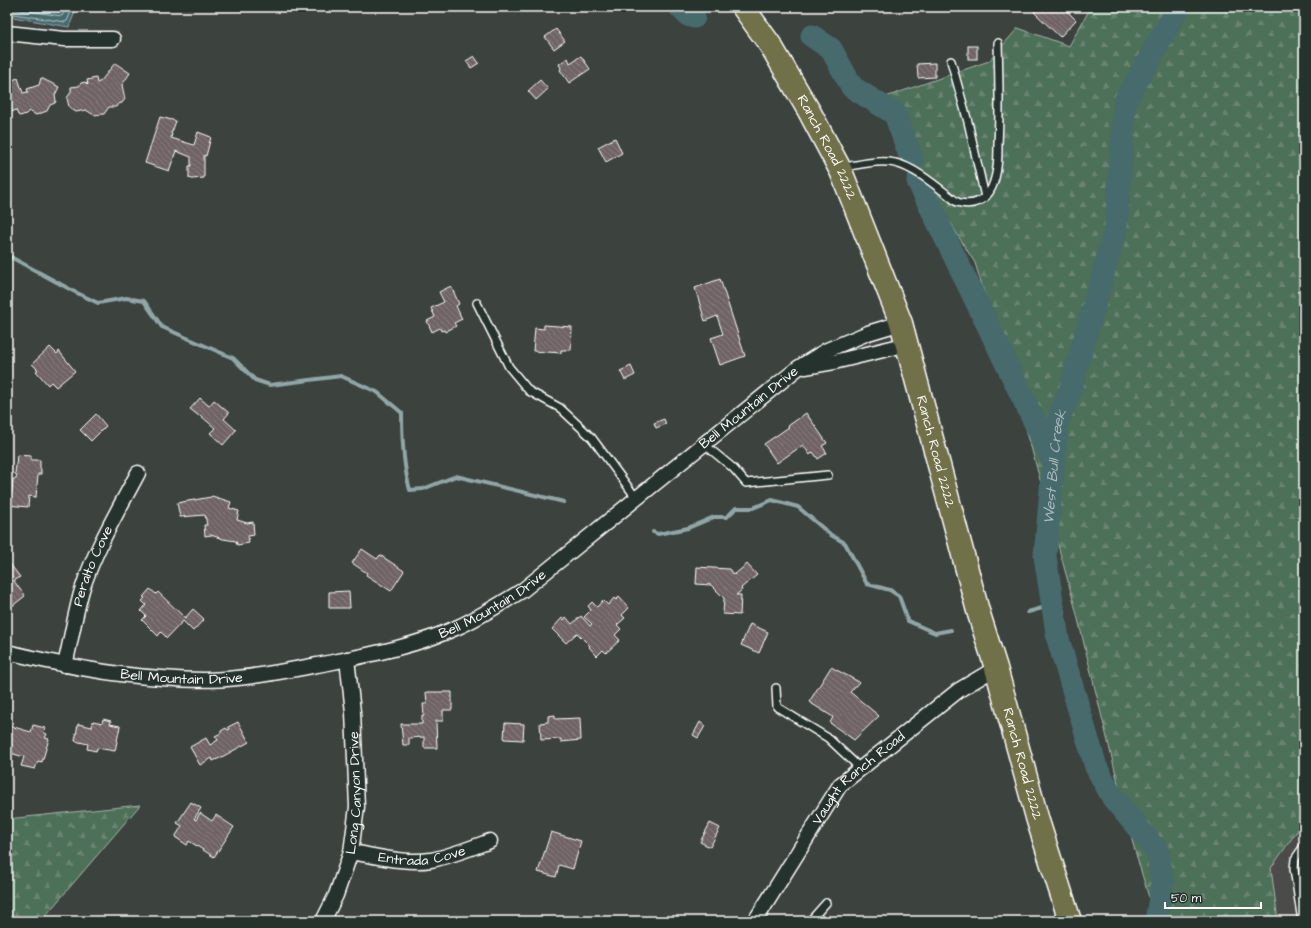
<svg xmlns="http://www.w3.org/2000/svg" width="1311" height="928" viewBox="0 0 1311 928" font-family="'Architects Daughter',sans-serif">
	<defs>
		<pattern id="forest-firs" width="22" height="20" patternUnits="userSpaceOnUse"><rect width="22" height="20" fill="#4e6f59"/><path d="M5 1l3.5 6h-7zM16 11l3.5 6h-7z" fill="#698572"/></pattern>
		<pattern id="building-back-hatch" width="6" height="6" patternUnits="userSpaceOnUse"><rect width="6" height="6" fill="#706466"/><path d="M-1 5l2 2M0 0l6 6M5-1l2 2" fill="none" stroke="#857b7d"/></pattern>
	</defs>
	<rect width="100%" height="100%" fill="#3c423e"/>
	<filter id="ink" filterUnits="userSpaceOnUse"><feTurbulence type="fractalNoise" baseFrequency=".025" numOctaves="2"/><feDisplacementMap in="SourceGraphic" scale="8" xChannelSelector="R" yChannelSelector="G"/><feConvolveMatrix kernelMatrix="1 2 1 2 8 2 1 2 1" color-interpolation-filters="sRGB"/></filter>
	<g filter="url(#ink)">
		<polygon fill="#4c4c4a" points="1304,821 1304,921 1278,921 1271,868"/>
		<g fill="url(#forest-firs)" stroke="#a6b7ac">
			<polygon points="1091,7 1304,7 1304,821 1271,868 1278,921 1156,921 1133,844 1075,607 1022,414 975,263 924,181 877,100 989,61 1018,28 1069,46"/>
			<polygon points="140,805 41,921 7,921 7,819"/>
		</g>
		<polygon fill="#476a6d" stroke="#91a6a7" points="7,7 77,7 69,27 7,16"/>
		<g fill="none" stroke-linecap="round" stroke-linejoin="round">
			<g stroke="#b5c3c5" stroke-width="1">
				<polyline points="7,8 62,16 67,7"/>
				<polyline points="7,13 65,22 67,21 73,7"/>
			</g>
			<g stroke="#91a6a7" stroke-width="4">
				<path d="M 7,255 L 75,292 L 98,303 L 126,298 L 144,301 L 162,327 L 233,358 L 255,380 L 270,385 L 341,376 L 377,392 L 402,413 C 402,438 403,466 410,490 L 423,489 L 456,476 L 564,502"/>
				<polyline points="653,532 658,534 688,528 714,517 727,517 736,508 753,508 772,500 798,507 831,535 845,543 867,584 890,590 899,596 908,621 935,633 951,630"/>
				<polyline points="1028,612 1053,605"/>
			</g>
			<g stroke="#476a6d" stroke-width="23">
				<polyline points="680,7 688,15 694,17"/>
				<polyline points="812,36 831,49 852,87 895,114 912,161"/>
				<polyline points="918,181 1053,460"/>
				<path id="s1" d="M 1156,921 L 1163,881 L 1157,851 L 1113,798 L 1096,767 L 1058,639 L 1045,556 L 1057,423 L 1070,391 L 1116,228 L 1125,101 L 1179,7"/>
			</g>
		</g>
		<g fill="url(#building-back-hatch)" stroke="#fff">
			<polygon points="1038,7 1063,7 1076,20 1060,37 1034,12"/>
			<polygon points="556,29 565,41 554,49 545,37"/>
			<rect x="968" y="46" width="9" height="13"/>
			<polygon points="474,56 479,63 471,68 466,61"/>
			<polygon points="581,56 590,69 569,83 560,70 561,68 559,64 568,58 570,63"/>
			<polygon points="115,63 130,73 122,85 125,99 122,103 118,104 116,107 109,107 104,114 94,115 86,110 76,112 69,107 67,98 71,92 71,87 79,86 81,83 85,82 88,85 87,80 96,78 97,83 101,81"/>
			<polygon points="935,63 935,77 918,78 917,64"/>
			<polygon points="18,78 23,93 28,92 27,89 39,85 41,78 59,87 55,95 56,101 55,103 50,105 47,111 36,115 29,111 26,114 20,116 18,115 16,110 9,113 7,107 7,82"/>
			<polygon points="540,80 548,89 536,100 528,91"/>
			<polygon points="160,117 176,121 172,132 171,132 171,133 172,134 171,138 194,145 198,132 211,137 206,156 204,155 204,178 192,179 189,178 189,166 191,166 191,157 176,151 169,171 145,163"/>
			<polygon points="615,138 622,153 606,162 598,147"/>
			<polygon points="720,279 745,356 720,365 711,338 723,334 717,316 705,321 695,288"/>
			<polygon points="451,286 459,304 456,306 462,319 454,323 456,326 445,332 444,330 441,331 440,328 432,332 427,321 435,317 431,308 444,302 439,292"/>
			<polygon points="544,325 572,327 571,350 561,350 561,353 533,351 535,328 544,329"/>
			<polygon points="50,347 57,354 59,351 75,371 56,387 51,382 48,385 36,371 38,370 32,364"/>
			<polygon points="631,366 635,375 625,380 620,371"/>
			<polygon points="200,398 209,406 214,400 229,413 224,419 236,430 223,445 210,433 215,428 200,415 199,416 190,409"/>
			<polygon points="806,413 827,443 822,446 827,453 818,459 813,452 810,455 803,445 777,463 764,444 789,427 788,426"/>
			<polygon points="96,414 106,426 91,441 80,430"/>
			<polygon points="664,419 666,424 656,428 654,423"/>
			<polygon points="17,455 31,456 31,460 40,460 40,468 41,469 41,474 38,474 36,497 29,496 28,507 7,505 7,492 12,492 13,479 16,479 17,475 15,474"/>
			<polygon points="212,496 231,502 229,508 239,511 237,520 247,523 253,522 254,535 248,536 249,543 237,545 236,541 223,539 211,535 205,536 204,525 207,525 205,515 180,517 177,503 211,497"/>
			<polygon points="362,549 377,559 380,555 404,571 391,591 366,575 367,573 352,563"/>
			<polygon points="10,564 20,577 14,581 25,596 11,607 7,601 7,566"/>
			<polygon points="747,564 757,575 741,588 742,590 736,595 741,595 740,615 723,614 724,598 711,585 696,584 697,567 729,569 734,575"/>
			<polygon points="150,589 156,594 158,592 185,618 193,609 204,619 193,631 183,621 167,638 161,632 158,636 142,620 146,616 141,611 146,605 142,601 145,598 143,597"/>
			<polygon points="349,591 350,608 329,608 329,592"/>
			<polygon points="619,597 629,608 622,615 625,618 617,625 621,629 615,635 620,640 606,653 603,650 597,656 589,647 590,646 577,633 566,643 552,629 562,618 564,620 566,617 572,624 581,616 590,626 592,624 584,617 591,610 588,606 592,602 597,607 603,600 608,605 614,598 616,600"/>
			<polygon points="750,624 768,632 759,653 741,645"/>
			<polygon points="831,667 859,682 850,692 879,716 854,740 830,723 833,717 809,702"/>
			<polygon points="426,692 452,692 452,710 443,710 443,721 436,721 437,748 424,748 424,737 409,738 409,745 403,745 401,724 422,724 422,716 424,716 423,704 427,704"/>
			<polygon points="555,715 555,719 580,718 581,740 561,742 561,739 541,740 540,723 548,722 548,716"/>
			<polygon points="103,719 111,721 110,724 120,726 115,751 97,748 96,751 87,749 88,744 75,741 78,724 92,727 93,721 102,723"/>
			<polygon points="238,722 249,742 220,758 213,761 212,758 200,765 190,747 206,738 210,745 218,740 215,736 221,733 221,731 226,728 228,730 230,729 228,727"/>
			<polygon points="700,722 705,726 698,738 693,735"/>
			<polygon points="505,723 524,724 523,740 504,739"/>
			<polygon points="7,725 31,732 33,725 45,728 44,733 47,734 45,738 49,739 42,762 38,761 35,769 21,766 24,757 7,752"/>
			<polygon points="191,802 201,808 194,819 196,820 200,813 212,821 216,815 234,827 214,857 189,841 187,845 175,837 182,826 177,823"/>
			<polygon points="710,823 720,828 710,847 700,842"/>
			<polygon points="551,832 581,841 573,869 559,865 556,877 538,872"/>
		</g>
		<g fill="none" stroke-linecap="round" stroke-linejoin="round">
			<g stroke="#fff" stroke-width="10">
				<g id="lane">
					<polyline points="951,61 968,122 985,197"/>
					<path d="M 843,167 C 859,165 879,159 895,163 C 915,167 941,190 957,202 C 972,207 986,201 992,187 C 998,173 998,158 998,144 C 1000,110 999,76 998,43"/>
					<polyline points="477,303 509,367 529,391 560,408 592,438 637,499"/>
					<polyline points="704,444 733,468 746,483 828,475"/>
					<polyline points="776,688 777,707 828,738 861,769"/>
					<polyline points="810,921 826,903"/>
					<polyline points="1302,921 1294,869 1295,859 1304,846"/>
				</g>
			</g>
			<g stroke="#fff" stroke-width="17">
				<g id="street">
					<polyline points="7,33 64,39 113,39"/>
					<polyline points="805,367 834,362 908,344"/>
					<path id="s2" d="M 7,652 C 58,664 109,675 162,678 C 186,680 213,681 237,678 C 269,675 301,668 333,662 C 374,654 419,645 458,627 C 480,617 502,603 523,590 L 798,368 L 827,350 L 868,333 L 901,323"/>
					<path id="s3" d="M 65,665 C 71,640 75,614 82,590 C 95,549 118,511 138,473"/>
					<path id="s4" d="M 351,852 C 376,856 405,864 431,860 C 451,856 471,848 490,841"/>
					<path id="s5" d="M 323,921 L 336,895 L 351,852 L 357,807 L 353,712 L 347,659"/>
					<path id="s6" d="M 755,921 L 840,785 L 959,690 L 996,668"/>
				</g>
			</g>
			<g stroke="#fff" stroke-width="25">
				<g id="primary">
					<path id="s7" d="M 743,7 L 771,46 L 809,111 L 841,171 L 901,323 L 978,611 L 996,668 L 1038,821 L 1070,921"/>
				</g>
			</g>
			<use href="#lane" stroke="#26332d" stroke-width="7"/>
			<use href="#street" stroke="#26332d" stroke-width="14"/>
			<use href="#primary" stroke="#70704a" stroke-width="22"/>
		</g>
	</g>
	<g text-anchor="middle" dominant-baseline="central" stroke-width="3.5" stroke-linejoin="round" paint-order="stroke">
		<g font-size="14" fill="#fff" stroke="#26332d">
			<text stroke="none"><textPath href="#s7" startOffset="164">Ranch Road 2222</textPath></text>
			<text stroke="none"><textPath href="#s2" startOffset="825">Bell Mountain Drive</textPath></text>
			<text stroke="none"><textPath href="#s7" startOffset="488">Ranch Road 2222</textPath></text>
			<text stroke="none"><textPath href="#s3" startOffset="103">Peralto Cove</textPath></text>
			<text stroke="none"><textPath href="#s2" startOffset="501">Bell Mountain Drive</textPath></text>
			<text stroke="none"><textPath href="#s2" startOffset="177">Bell Mountain Drive</textPath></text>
			<text stroke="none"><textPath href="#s7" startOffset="812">Ranch Road 2222</textPath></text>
			<text stroke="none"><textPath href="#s6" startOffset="178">Vaught Ranch Road</textPath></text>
			<text stroke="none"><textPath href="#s5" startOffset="134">Long Canyon Drive</textPath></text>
			<text stroke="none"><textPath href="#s4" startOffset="72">Entrada Cove</textPath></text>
		</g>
		<g font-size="15" font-style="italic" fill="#acbcbd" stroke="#26332d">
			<text stroke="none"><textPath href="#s1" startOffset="483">West Bull Creek</textPath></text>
		</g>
	</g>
	<rect width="1311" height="928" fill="none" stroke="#26332d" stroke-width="24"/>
	<rect x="12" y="12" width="1287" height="904" fill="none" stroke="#fff" stroke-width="1.5" filter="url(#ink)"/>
	<path d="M1165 902v6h96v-6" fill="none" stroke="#ffffff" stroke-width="2"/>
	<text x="1171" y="902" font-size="12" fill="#ffffff" stroke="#26332d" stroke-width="3" paint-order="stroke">50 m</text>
</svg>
